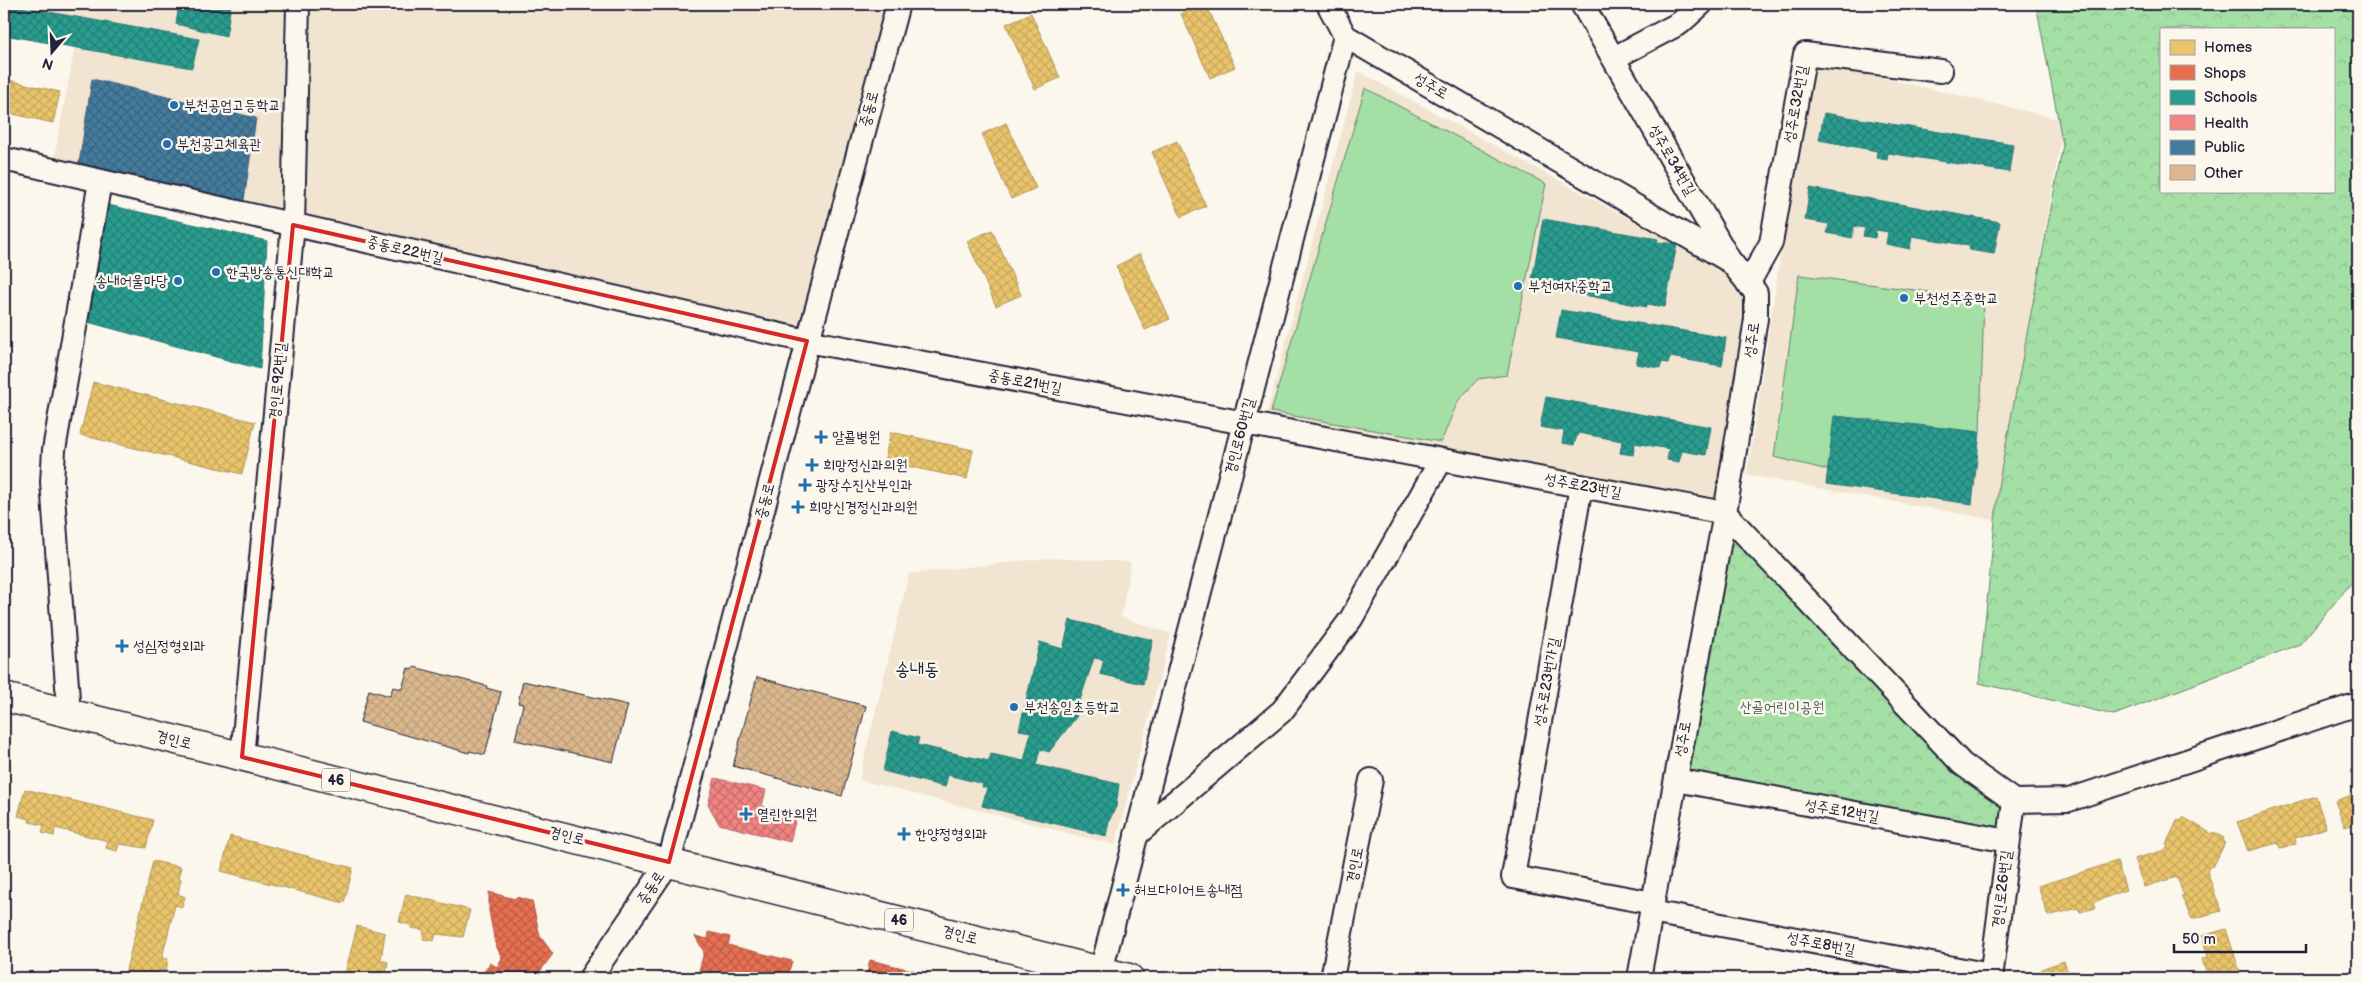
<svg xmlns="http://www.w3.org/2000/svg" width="2362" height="982" viewBox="0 0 2362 982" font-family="'Balsamiq Sans','Poor Story',sans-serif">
	<defs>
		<pattern id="forest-crowns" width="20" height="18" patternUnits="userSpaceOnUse" patternTransform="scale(1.25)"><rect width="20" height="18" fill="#a4dfa5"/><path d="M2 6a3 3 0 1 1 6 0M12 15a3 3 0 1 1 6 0" fill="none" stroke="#8dbf8f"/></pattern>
		<pattern id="homes-cross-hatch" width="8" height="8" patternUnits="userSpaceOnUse" patternTransform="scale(1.25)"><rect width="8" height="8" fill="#e9c46a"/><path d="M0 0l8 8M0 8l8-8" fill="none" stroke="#c8a85d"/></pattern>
		<pattern id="shops-cross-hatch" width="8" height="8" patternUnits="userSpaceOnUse" patternTransform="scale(1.25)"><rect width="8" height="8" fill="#e76f51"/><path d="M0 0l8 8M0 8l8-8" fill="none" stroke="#bb5b44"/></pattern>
		<pattern id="schools-cross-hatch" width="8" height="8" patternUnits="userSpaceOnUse" patternTransform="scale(1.25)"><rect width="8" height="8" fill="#2a9d8f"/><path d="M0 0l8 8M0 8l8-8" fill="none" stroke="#248076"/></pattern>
		<pattern id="health-cross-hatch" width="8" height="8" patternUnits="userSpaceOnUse" patternTransform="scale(1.25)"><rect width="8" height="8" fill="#f28482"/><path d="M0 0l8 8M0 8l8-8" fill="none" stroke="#c46c6c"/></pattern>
		<pattern id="public-cross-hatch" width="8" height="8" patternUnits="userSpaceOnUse" patternTransform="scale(1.25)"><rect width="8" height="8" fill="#457b9d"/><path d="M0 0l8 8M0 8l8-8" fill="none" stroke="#396481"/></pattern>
		<pattern id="building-cross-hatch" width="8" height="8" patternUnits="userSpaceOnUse" patternTransform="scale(1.25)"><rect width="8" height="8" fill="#dbb88d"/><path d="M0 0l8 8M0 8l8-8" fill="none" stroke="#bc9e7b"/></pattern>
	</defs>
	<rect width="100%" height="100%" fill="#fbf7ec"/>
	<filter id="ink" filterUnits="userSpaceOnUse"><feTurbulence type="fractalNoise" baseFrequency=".02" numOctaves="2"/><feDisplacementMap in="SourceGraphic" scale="10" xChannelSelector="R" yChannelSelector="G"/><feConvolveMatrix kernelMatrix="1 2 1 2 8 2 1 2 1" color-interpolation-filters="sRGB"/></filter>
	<g filter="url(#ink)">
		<g fill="#f1e4d0">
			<polygon points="4,4 284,4 282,216 53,165 75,46 4,34"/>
			<polygon points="302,4 898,4 807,341 302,227"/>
			<polygon points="1810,61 2064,120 1995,520 1747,475"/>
			<polygon points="1358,71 1721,269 1748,302 1718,503 1265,420"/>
			<polygon points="1048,558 1131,562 1121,617 1171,634 1115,845 859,780 909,574"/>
		</g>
		<g fill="#a4dfa5" stroke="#638070">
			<polygon points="1365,88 1546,184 1507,375 1478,379 1458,401 1441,442 1271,412"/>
			<polygon points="1799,275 1984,299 1980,432 1835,416 1828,470 1774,457"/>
		</g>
		<g fill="url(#forest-crowns)" stroke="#638070" fill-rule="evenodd">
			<path d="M 2036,4 L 2358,4 L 2358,575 L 2300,644 L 2114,715 L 1979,683 L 1999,481 L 2063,145 ZM 2161,29 L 2333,29 L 2333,191 L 2161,191 Z"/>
			<polygon points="1729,523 2009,803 2005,836 1680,776"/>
		</g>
		<g fill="url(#homes-cross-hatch)" stroke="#ad935c">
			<polygon points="1203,4 1206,4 1235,67 1210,78 1181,14"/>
			<polygon points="1031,13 1060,78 1035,89 1006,24"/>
			<polygon points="4,79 60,92 53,123 4,112"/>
			<polygon points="1006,123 1036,188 1011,199 982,134"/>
			<polygon points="1177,141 1206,206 1181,217 1152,152"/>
			<polygon points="992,230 1021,295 996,306 967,241"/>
			<polygon points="1140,254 1170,319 1145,330 1116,266"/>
			<polygon points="93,382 255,422 242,474 80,435"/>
			<polygon points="891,432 973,450 967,479 884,461"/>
			<polygon points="25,789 153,820 146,848 119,844 117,851 106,848 108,841 55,828 54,836 42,833 44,825 29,822 30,819 18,816"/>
			<polygon points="2358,793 2358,825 2357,823 2345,827 2335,801"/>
			<polygon points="2316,796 2326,828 2295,838 2296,844 2280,848 2278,843 2248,851 2237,822"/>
			<polygon points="2183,817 2212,834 2213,832 2224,838 2223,841 2225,843 2213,867 2210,866 2207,871 2221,911 2192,919 2181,896 2184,896 2177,877 2144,887 2134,859 2165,850 2168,845 2166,844 2178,819 2181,821"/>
			<polygon points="230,836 353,868 344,903 221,871"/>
			<polygon points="153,861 181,867 178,878 181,879 178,894 185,897 182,907 175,905 162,958 168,959 166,971 159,970 157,978 124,978"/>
			<polygon points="2117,861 2126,890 2094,902 2096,908 2080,912 2078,908 2048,916 2038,886"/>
			<polygon points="406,894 470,910 463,937 436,934 434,941 423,939 424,930 411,928 411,925 399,922"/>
			<polygon points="357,926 385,933 381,960 388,962 386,973 379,971 377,978 344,978"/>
			<polygon points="2226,929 2242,978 2215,978 2212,970 2206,972 2202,959 2208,957 2202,936"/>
			<polygon points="2064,961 2070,978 2044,978 2041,969"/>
		</g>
		<g fill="url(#shops-cross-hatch)" stroke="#ac584a">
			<polygon points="1862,422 1934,433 1932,442 1948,445 1946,453 1956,454 1954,481 1943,480 1941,488 1926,486 1925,494 1853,482 1853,479 1840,477 1848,424 1862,426"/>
			<polygon points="489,892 515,899 516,897 532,901 540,936 553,954 535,978 480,978 490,963 497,967 502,958 495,943 489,911"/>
			<polygon points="709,932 730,937 728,945 792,961 787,978 697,978 704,952 695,936 708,939"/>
			<polygon points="870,960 932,975 931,978 866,978"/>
			<polygon points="660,974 665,978 654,978"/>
		</g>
		<g fill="url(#schools-cross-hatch)" stroke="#287876">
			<polygon points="4,4 199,39 192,68 4,35"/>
			<polygon points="179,4 231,4 226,36 176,24"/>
			<polygon points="1824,113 2013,144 2009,172 1888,153 1887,160 1876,158 1877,151 1819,140"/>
			<polygon points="1810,188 2000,222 1994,254 1969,250 1970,246 1912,236 1910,249 1886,244 1888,232 1876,230 1875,238 1863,236 1865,228 1854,226 1852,238 1827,233 1829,224 1805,220"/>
			<polygon points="104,204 267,241 260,369 84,321"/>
			<polygon points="1543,219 1658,239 1657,242 1677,244 1665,307 1647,304 1647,307 1531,285"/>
			<polygon points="1561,310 1726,338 1722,366 1670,357 1668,363 1662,362 1660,368 1636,364 1639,352 1556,338"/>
			<polygon points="1546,397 1711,427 1706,455 1682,451 1679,462 1667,460 1669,449 1635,443 1633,455 1620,453 1622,441 1578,433 1574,445 1562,443 1564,431 1540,427"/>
			<polygon points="1834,416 1980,432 1972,504 1826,484"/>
			<polygon points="1070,620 1153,640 1143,684 1100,674 1104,660 1094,658 1075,715 1077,716 1049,752 1040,749 1036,765 1119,784 1116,807 1109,821 1106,836 982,806 987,788 982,787 983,784 948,775 945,787 883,771 892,731 919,738 917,745 989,761 991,754 1024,761 1031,732 1019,730 1040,642 1063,649"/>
		</g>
		<polygon fill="url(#health-cross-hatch)" stroke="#b4676d" points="715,778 766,790 762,806 797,814 790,842 719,824 708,804"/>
		<polygon fill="url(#public-cross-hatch)" stroke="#3a6080" points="92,79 256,118 243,207 78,170"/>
		<g fill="url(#building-cross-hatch)" stroke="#22223b">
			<polygon points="414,667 487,686 486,688 501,692 485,755 470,751 469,753 360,722 369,690 390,696 393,687 402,689 408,668 413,669"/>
			<polygon points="757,677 866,706 842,796 733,766"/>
			<polygon points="523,681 628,705 613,762 515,740 523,704 518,703"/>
			<polygon points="1929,975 1956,978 1929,978"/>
		</g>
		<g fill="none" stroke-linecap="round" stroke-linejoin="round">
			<g stroke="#22223b" stroke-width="26">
				<g id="minor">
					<polyline points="1328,4 1345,36 1731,262 1756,293 1756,319 1725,513 1639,978"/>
					<polyline points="1582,4 1730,261"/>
					<polyline points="1614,58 1680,23 1701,4"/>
					<polyline points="4,159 807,341 1725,513"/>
					<polyline points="1748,284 1771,243 1805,54 1941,71"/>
					<polyline points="1581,486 1513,877 1653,903"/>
					<polyline points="1725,513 1962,764 2014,801 2069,800 2358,704"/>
					<polyline points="69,713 52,482 54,450 100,181"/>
					<polyline points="242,757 293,225 298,4"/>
					<polyline points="1676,780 2008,841"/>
					<polyline points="1136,835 1282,711 1351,619 1441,460"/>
					<polyline points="1651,912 1991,975"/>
					<polyline points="1101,971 1345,36"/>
					<polyline points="590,978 669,862 898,4"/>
					<polyline points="1332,978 1371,780"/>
					<polyline points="1991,978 2014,801"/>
				</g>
			</g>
			<g stroke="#22223b" stroke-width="31">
				<polyline id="major" points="4,697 1129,978"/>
			</g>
			<use href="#minor" stroke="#fbf7ec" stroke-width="22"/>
			<use href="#major" stroke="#fbf7ec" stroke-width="28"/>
		</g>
	</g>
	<path fill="none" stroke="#d62828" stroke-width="4" stroke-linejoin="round" d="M 293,225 L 807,341 L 669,862 L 242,757 Z"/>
	<g fill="#1f6fb2" stroke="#fbf7ec" stroke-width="2">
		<circle cx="174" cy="105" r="5"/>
		<circle cx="167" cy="144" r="5"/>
		<circle cx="216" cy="272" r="5"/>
		<circle cx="178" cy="281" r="5"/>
		<circle cx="1518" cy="286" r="5"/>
		<circle cx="1904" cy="298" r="5"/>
		<path d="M818.5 429.5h5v5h5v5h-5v5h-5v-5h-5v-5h5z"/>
		<path d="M809.5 457.5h5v5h5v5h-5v5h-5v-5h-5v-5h5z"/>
		<path d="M802.5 477.5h5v5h5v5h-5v5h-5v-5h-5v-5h5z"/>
		<path d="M795.5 499.5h5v5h5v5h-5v5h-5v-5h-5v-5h5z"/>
		<path d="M119.5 638.5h5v5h5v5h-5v5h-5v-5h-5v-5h5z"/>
		<circle cx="1014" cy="707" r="5"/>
		<path d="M743.5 806.5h5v5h5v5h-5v5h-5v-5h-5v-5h5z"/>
		<path d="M901.5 826.5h5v5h5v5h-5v5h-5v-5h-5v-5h5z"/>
		<path d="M1120.5 882.5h5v5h5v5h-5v5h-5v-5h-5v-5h5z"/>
	</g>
	<g text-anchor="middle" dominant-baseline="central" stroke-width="5" stroke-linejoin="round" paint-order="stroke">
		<g fill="#fbf7ec" stroke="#636270" stroke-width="1">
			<rect x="322" y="768.5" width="28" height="23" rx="4"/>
			<rect x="885" y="908.5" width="28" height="23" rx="4"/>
		</g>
		<g font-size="14" font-weight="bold" fill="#22223b">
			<text x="336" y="780">46</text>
			<text x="899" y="920">46</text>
		</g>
		<g font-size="15" fill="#22223b" stroke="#fbf7ec">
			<text transform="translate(1431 86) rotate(30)">성주로</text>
			<text transform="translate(1796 104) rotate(-80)">성주로32번길</text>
			<text transform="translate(869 109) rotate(-75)">중동로</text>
			<text transform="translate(1672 160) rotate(60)">성주로34번길</text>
			<text transform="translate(405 250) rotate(13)">중동로22번길</text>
			<text transform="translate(1752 340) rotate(-82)">성주로</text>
			<text transform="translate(278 381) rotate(-85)">경인로92번길</text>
			<text transform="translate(1025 382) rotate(11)">중동로21번길</text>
			<text transform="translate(1240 436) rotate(-75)">경인로60번길</text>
			<text transform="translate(1583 486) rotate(11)">성주로23번길</text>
			<text transform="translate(765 501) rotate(-75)">중동로</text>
			<text transform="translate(1547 682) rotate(-80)">성주로23번가길</text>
			<text transform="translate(1683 739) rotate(-80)">성주로</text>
			<text transform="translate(174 740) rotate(14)">경인로</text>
			<text transform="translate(1842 811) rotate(10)">성주로12번길</text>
			<text transform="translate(567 836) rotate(14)">경인로</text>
			<text transform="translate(1355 865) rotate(-79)">경인로</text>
			<text transform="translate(651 888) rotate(-56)">중동로</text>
			<text transform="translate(2002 889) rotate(-83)">경인로26번길</text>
			<text transform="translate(960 935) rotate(14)">경인로</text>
			<text transform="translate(1821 944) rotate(11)">성주로8번길</text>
		</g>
		<g font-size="15" fill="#22223b" stroke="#fbf7ec" text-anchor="start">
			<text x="184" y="105">부천공업고등학교</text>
			<text x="177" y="144">부천공고체육관</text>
			<text x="226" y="272">한국방송통신대학교</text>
			<text x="168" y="281" text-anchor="end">송내어울마당</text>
			<text x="1528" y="286">부천여자중학교</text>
			<text x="1914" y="298">부천성주중학교</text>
			<text x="832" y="437">알콜병원</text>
			<text x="823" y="465">희망정신과의원</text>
			<text x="816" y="485">광장수진산부인과</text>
			<text x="809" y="507">희망신경정신과의원</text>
			<text x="133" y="646">성심정형외과</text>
			<text x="1024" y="707">부천송일초등학교</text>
			<text x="757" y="814">열린한의원</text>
			<text x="915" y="834">한양정형외과</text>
			<text x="1134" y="890">허브다이어트송내점</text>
		</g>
		<g font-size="15" fill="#495b5b" stroke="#fbf7ec">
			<text x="1782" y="707">산골어린이공원</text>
		</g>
		<g font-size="18" fill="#22223b" stroke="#fbf7ec">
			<text x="917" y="669">송내동</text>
		</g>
	</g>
	<rect width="2362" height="982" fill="none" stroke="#fbf7ec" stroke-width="20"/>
	<rect x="10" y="10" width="2342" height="962" fill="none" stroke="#22223b" stroke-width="2" filter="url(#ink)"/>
	<rect x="2160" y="28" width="175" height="165" fill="#fbf7ec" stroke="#a4a2a5"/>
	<rect x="2170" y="40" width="25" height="15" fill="#e9c46a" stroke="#a4a2a5"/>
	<text x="2204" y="52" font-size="15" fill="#22223b">Homes</text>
	<rect x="2170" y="65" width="25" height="15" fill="#e76f51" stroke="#a4a2a5"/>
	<text x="2204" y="78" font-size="15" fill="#22223b">Shops</text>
	<rect x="2170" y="90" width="25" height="15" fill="#2a9d8f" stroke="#a4a2a5"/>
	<text x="2204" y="102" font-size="15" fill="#22223b">Schools</text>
	<rect x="2170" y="115" width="25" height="15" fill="#f28482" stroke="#a4a2a5"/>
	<text x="2204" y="128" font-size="15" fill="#22223b">Health</text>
	<rect x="2170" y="140" width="25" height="15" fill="#457b9d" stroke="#a4a2a5"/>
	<text x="2204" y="152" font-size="15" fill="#22223b">Public</text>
	<rect x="2170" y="165" width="25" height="15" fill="#dbb88d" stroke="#a4a2a5"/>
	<text x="2204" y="178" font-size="15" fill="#22223b">Other</text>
	<g transform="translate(52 52) rotate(199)" stroke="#fbf7ec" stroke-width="4" paint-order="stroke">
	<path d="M0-4L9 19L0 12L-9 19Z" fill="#22223b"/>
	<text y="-8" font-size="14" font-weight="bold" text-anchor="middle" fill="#22223b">N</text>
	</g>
	<path d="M2174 944v8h132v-8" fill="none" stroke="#22223b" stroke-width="2.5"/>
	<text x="2182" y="944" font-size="15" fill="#22223b" stroke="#fbf7ec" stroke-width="4" paint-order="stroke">50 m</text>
</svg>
